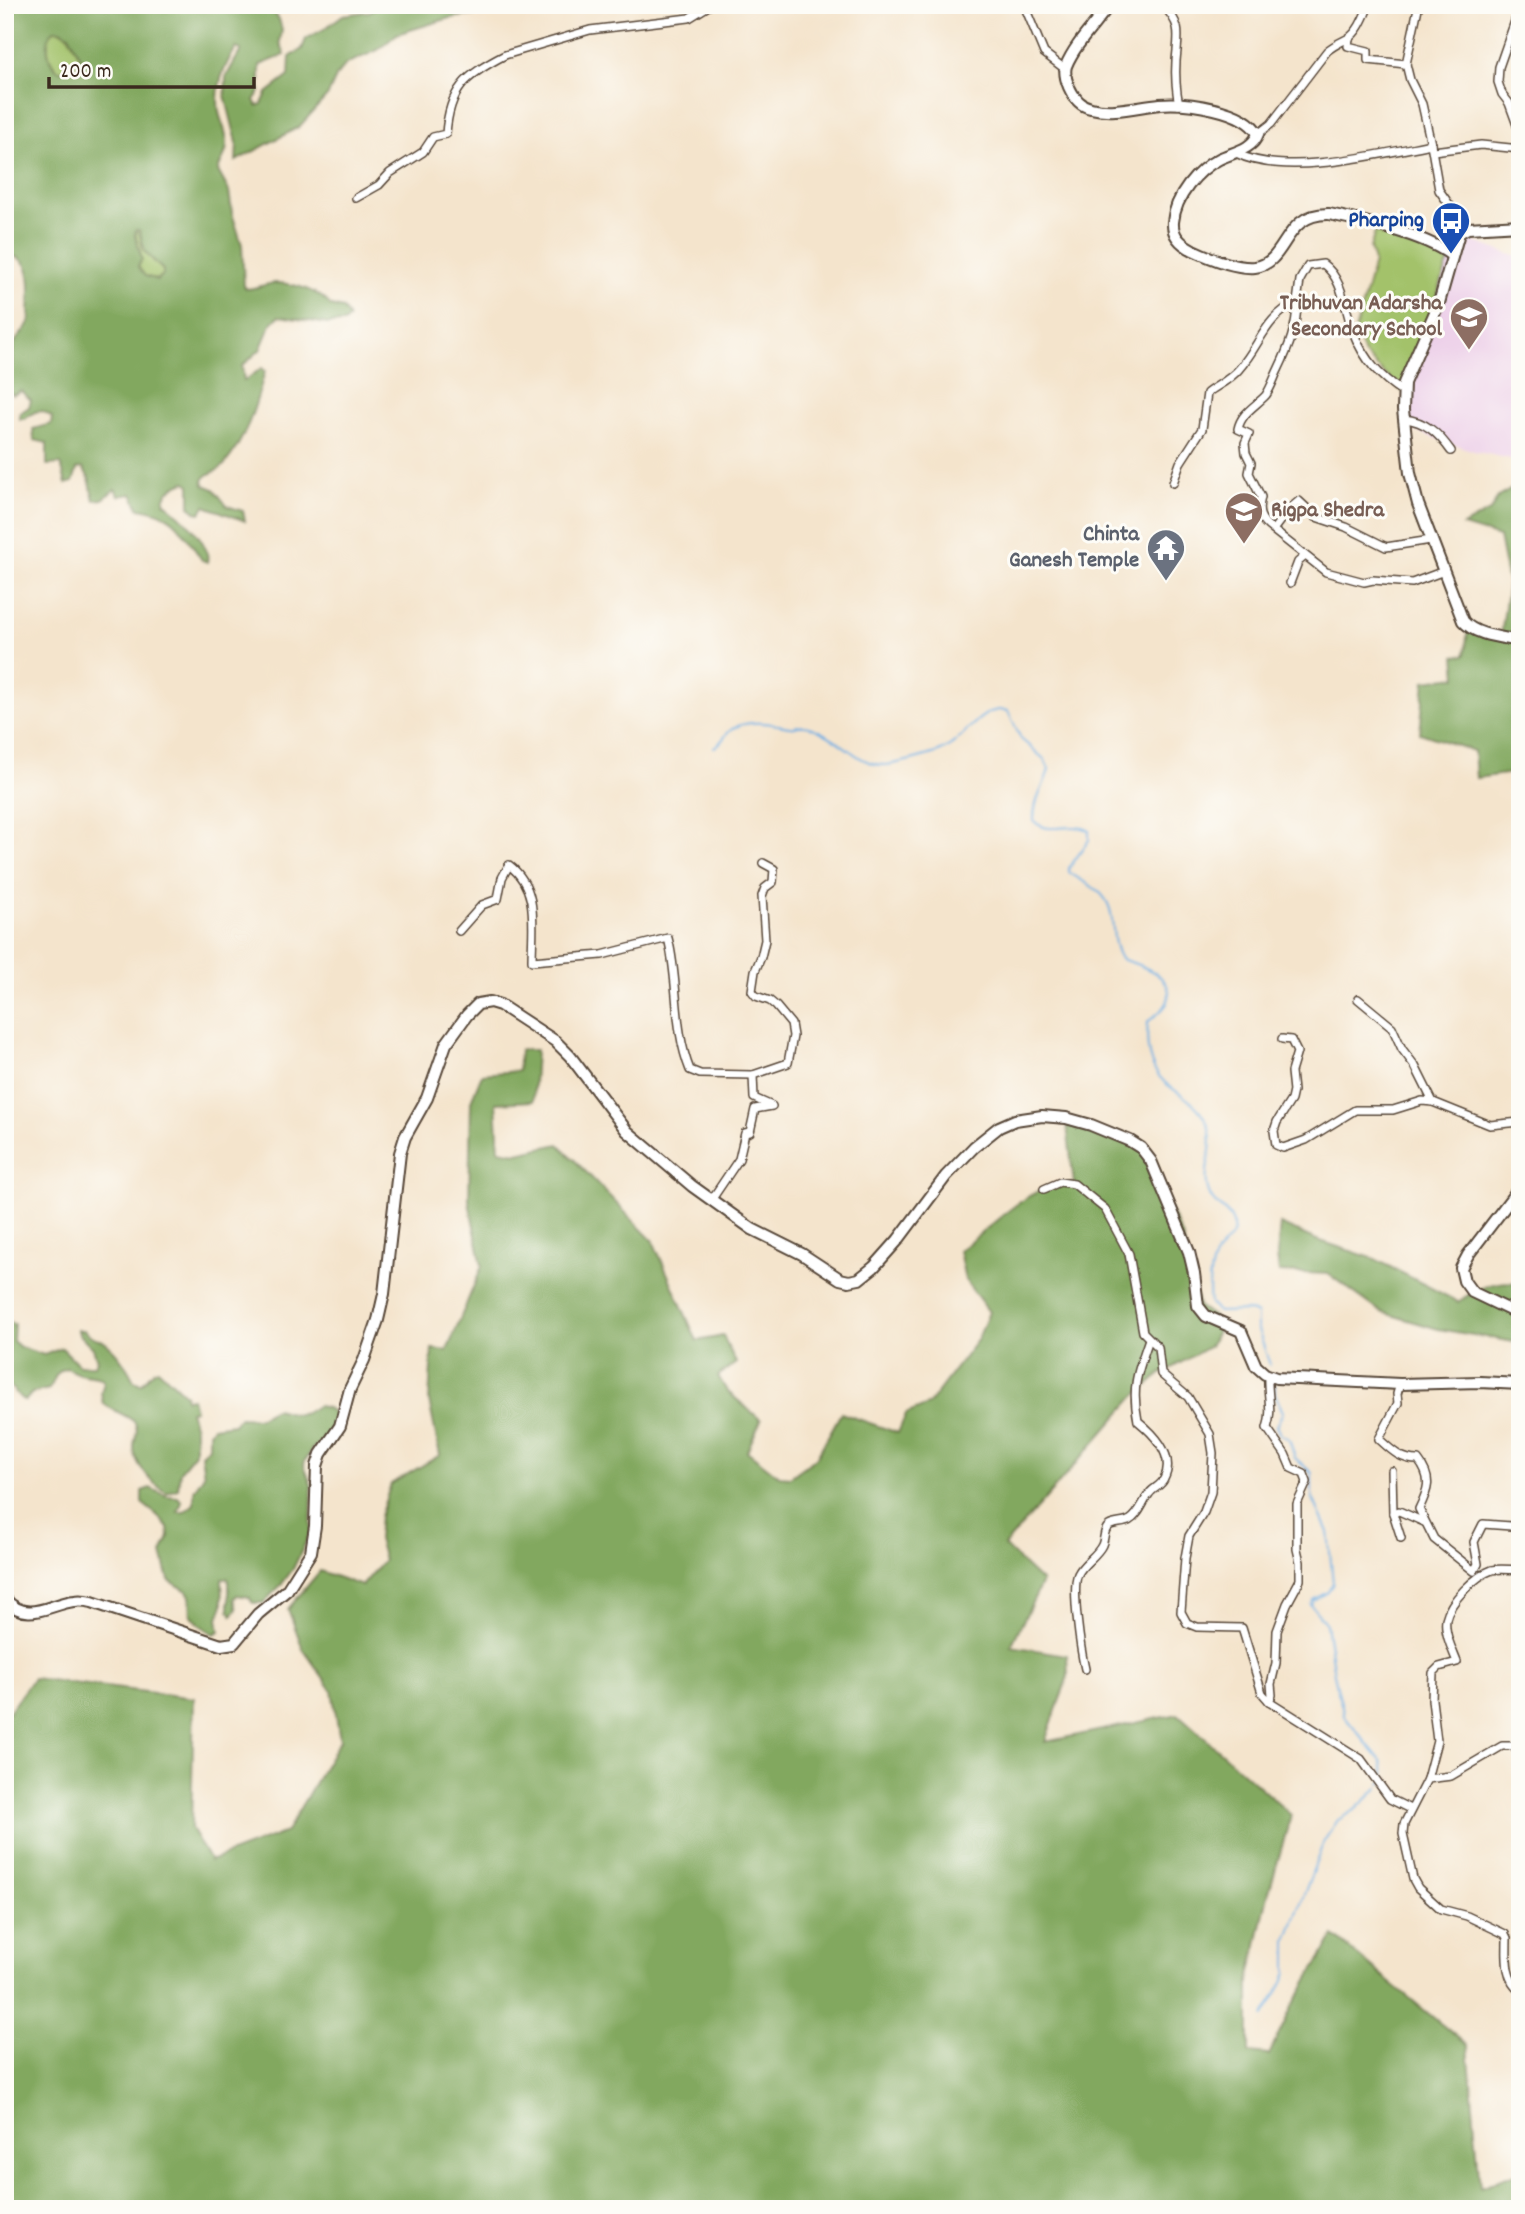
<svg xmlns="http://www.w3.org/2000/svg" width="1525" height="2214" viewBox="0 0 1525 2214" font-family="Dekko,sans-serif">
	<rect width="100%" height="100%" fill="#fdfcf7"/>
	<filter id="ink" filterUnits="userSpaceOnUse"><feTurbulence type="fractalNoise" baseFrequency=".0143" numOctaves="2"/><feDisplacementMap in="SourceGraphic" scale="14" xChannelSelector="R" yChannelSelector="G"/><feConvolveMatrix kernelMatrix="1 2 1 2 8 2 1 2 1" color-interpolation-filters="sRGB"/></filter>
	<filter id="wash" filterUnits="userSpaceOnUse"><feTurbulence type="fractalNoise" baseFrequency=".00686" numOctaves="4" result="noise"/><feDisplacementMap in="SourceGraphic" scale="28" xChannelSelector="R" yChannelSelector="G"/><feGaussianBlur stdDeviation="1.57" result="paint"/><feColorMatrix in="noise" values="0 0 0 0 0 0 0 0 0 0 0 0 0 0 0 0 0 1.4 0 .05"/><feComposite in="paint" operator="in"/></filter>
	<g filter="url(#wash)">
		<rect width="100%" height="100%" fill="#f4e4cc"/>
		<polygon fill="#edd0e9" points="1458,236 1520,258 1520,461 1474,451 1405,428 1403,392"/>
		<g fill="#a3c26a" stroke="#6f7644" stroke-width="2">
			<path d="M 54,30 C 70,29 74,47 81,59 L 78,66 L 60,71 C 47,64 43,41 54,30 Z"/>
			<path d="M 136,230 L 139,230 L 143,250 L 163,270 L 163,275 L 157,280 L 145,276 L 138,267 C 146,254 133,242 136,230 Z"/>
			<polygon points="1375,232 1451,255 1403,392 1364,354 1355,331 1374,262 1370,248"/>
		</g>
		<g fill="#82a85e" stroke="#5e693e" stroke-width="2" fill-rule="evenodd">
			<path d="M 5,5 L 265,5 L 279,19 L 282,30 L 280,42 L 285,55 L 260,65 L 260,92 L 254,100 L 257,106 L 262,104 L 267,93 L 289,76 L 290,57 L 302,49 L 306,39 L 324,29 L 343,15 L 371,11 L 377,5 L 496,5 L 474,15 L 450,18 L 397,34 L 378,50 L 346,64 L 337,75 L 328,95 L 299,127 L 236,161 L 237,143 L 225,95 L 226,77 L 241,50 L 236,48 C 223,68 215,87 219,112 C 221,123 228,133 227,145 C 227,155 220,161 218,171 L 229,191 L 232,213 L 242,245 L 244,286 L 247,289 C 257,288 265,284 275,283 C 294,283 320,291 331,306 L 343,309 L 349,318 L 344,323 L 328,324 L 279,316 L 271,324 L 260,350 L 242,366 L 244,381 L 262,368 L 265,371 C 256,404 247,438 224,465 C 218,473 208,471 203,480 L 204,485 L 214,489 L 227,506 L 243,511 L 245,521 L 205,506 L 200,513 L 195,512 L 190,506 L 190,485 L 186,482 C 177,484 164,492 164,502 C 178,513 212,542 207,562 L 202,560 C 182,531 177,513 139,508 L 132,494 L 119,496 L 115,489 L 103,499 L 94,500 L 89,478 L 83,468 L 77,469 L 73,482 L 66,484 L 61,464 L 47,465 L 47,443 L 34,440 L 33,429 L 51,424 L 52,417 L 42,411 L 35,412 L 24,419 L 20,419 L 20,413 L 29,407 L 31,400 L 21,391 L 13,395 C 3,386 8,377 11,366 C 13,359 12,351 14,344 C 18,336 26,330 29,322 C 31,317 29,315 29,311 C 30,292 36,253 5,256 ZM 54,30 L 61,30 L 69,35 L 81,59 L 78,66 L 60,71 C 47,64 43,41 54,30 ZM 136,230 L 139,230 L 145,252 L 163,270 L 163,275 L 157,280 L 145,276 L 138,267 L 142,259 L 135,236 Z"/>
			<polygon points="1520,480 1520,772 1476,778 1474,751 1420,733 1425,681 1457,677 1455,656 1465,655 1468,627 1501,637 1508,583 1499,537 1463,526 1491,510 1498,497 1515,487"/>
			<path d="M 520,1050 L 536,1050 L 533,1101 L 496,1103 L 499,1150 L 517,1153 L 559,1144 L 653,1241 L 697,1341 L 723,1336 L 736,1363 L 718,1376 L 727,1391 L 761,1420 L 747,1451 L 779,1476 L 790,1477 L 816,1458 L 841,1413 L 898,1433 L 906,1414 L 928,1405 L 978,1339 L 989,1312 L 965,1280 L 959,1250 C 993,1228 1031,1179 1074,1184 L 1066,1118 L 1141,1148 L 1182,1235 L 1198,1306 L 1221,1322 L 1210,1346 L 1161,1374 L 1134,1397 L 1004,1546 L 1042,1582 L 1011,1646 L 1067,1655 L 1068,1676 L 1045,1742 L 1178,1714 L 1291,1815 L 1267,1899 L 1249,1981 L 1249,2053 L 1269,2055 L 1292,2007 L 1334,1936 L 1468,2046 L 1480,2187 L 1520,2172 L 1520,2209 L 5,2209 L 5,1717 L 33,1678 L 194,1698 L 191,1828 L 210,1861 L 286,1832 L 340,1740 L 332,1690 L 303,1649 L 288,1609 L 320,1571 L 362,1586 L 384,1560 L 378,1539 L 380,1516 L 391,1484 L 440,1455 L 429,1401 L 432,1349 L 447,1351 L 482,1266 L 469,1202 L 471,1101 L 482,1074 L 518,1071 Z"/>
			<path d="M 1280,1224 L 1314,1239 L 1375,1259 L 1458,1302 C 1476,1289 1498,1278 1520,1284 L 1520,1343 L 1438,1329 L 1381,1312 L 1328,1274 L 1279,1272 L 1277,1256 Z"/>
			<path d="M 6,1322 L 14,1324 L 13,1341 L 20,1347 L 44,1355 L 62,1348 L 79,1365 L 94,1365 L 97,1360 L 93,1348 L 79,1334 L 78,1330 L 84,1330 C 89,1337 95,1337 103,1341 C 117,1350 127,1367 134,1381 L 141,1384 C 147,1380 152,1370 158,1369 L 185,1394 L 186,1399 L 192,1398 L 195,1410 L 190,1411 L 195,1428 L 195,1453 L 180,1471 L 178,1489 L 167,1493 C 152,1483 132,1463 134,1445 C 135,1437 139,1431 135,1423 C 132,1417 110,1410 103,1403 L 101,1393 L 104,1382 L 101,1378 C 84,1373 85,1379 67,1368 C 54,1370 56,1380 49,1389 L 32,1393 L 25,1401 C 16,1397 15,1387 5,1383 Z"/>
			<path d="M 317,1406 C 325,1407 334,1409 336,1418 L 329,1435 L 312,1449 L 305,1461 L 304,1465 L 312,1487 L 311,1531 L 293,1569 L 280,1586 L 263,1603 L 253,1603 L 249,1597 L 237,1595 L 234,1599 L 237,1609 L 232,1615 L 229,1611 L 229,1581 L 227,1578 L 222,1578 L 223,1605 L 218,1618 L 220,1631 L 214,1634 L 200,1625 L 191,1614 L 190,1596 L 187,1591 L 169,1580 L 162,1553 L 169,1537 L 168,1528 L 157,1515 L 142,1503 L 142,1491 L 150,1488 L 167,1496 L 178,1497 L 182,1502 L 178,1512 L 184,1512 L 194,1504 L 194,1490 L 204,1475 L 201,1454 L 209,1447 L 209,1432 L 213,1427 L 234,1424 L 240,1417 L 258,1418 L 275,1409 C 298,1414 299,1419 317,1406 Z"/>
		</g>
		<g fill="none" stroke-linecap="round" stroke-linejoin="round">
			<g stroke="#6fafe3" stroke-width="2">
				<path d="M 714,747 C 723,743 724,734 732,729 C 748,718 772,724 790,727 C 798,728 792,726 800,726 C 808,725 818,730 825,734 C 846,744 861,766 886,765 C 897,764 933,755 943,750 C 966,739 980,704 1008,711 L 1021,739 L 1044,759 L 1049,769 C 1044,788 1033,801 1034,821 C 1048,836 1069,821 1089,830 L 1089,840 L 1069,868 L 1069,872 C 1078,879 1089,884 1098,891 C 1120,909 1107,937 1121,959 C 1137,964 1179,976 1167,1003 C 1164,1010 1154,1016 1148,1022 C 1140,1099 1193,1081 1209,1128 C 1216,1150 1199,1175 1211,1197 C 1218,1210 1236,1213 1233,1231 C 1232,1239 1226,1242 1221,1248 C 1208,1263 1208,1285 1210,1304 L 1218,1312 L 1250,1311 L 1257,1314 L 1257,1327 L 1270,1365"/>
				<polyline points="1275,1385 1275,1394 1283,1412 1276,1426 1280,1434 1289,1439 1295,1458 1312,1473 1312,1496 1328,1532 1333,1583 1328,1592 1313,1600 1311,1605 1326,1624 1334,1674 1344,1716 1382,1762 1385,1779 1381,1784"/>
				<polyline points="1263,2017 1283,1983 1287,1972 1287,1940 1324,1841 1338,1820 1356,1809 1378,1788"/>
			</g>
		</g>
	</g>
	<g filter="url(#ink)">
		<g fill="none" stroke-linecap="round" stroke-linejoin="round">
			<g stroke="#574638" stroke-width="10">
				<g id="minor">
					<polyline points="1024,5 1044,53 1065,69"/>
					<path d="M 1163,5 C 1183,26 1178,35 1176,61 C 1175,76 1176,90 1179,105"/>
					<polyline points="1520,7 1499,67 1498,82 1502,94 1509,103 1520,133"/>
					<polyline points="1349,38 1348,46 1368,51 1368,60 1406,64 1410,80 1422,104 1431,144"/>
					<polyline points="1406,64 1418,8"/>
					<path d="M 1258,134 L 1271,124 L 1327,51 C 1334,45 1339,43 1347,39 C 1358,33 1364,17 1369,5"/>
					<polyline points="1433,151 1481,145 1520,149"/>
					<path d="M 1236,153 C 1283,178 1380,154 1431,144 L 1439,190 L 1451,207 L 1459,233"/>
					<path d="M 356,198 L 379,185 L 390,173 L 423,152 L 433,137 L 446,134 C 449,89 466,75 505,55 L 590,30 L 689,18 L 710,5"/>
					<path d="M 1404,419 C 1426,421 1439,434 1451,451"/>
					<path d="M 1173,483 L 1180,463 L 1202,429 L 1207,393 C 1218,385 1230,380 1239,369 C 1262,343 1263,319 1297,302 L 1300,280 L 1308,266 L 1323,264 C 1344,279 1345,312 1354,334 C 1364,360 1380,377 1403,392"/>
					<path d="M 1273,530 C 1259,520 1257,512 1261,497 L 1249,473 L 1251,463 L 1246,453 L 1245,443 L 1249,434 L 1238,429 C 1241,413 1256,406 1266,395 C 1271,388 1274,378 1278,370 C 1289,347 1297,327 1297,302"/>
					<polyline points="1431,540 1386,547 1346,527 1316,517 1299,501 1288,510 1273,530 1326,572 1364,582 1373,580 1412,583 1444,571"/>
					<polyline points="1290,583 1298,562 1304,557"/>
					<path d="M 459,931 L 482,905 L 498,899 L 502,878 L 509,865 C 540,889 532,927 532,961 L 602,955 L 668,938 C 679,981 673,1028 690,1070 L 700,1074 L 753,1075"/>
					<polyline points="1358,999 1392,1027 1402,1049 1415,1066 1433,1102"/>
					<polyline points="1282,1039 1291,1040 1297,1052 1291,1072 1293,1091 1291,1100 1277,1122 1274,1131 1276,1145 1283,1148 1306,1140 1355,1110 1393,1110 1422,1101 1433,1102 1490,1125 1520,1122"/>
					<polyline points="1044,1189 1060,1182 1074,1184 1105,1209 1129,1254 1143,1332 1158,1347 1161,1374 1188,1397 1210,1434 1213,1453 1211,1492 1204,1512 1189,1536 1185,1558 1181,1612 1187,1623 1197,1627 1242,1628 1262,1693 1269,1701 1361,1759 1390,1799 1410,1809"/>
					<polyline points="712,1199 739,1159 745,1133 750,1132 755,1109 772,1106 754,1098 753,1075 788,1063 793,1036 791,1024 776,1006 770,1001 756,996 752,991 755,971 761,957 765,940 762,896 765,888 773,882 774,869 763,863"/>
					<path d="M 1268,1376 C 1267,1395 1273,1411 1267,1428 L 1285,1454 L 1291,1468 L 1304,1474 L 1307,1482 L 1297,1504 L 1297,1549 L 1300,1562 L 1300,1580 L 1287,1604 L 1277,1631 L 1276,1663 L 1271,1684 L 1272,1695 L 1269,1701"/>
					<path d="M 1400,1384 L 1397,1394 L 1398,1403 L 1379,1439 C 1391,1450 1401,1460 1418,1460 C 1433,1479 1428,1490 1419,1509 L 1434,1539 L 1474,1571 L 1478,1564 L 1474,1542 L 1483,1524 L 1511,1526 L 1520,1522"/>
					<polyline points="1392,1471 1393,1513"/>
					<polyline points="1520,1490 1517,1497 1520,1501"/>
					<polyline points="1401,1538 1393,1513 1399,1511 1424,1522"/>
					<path d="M 1520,1570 C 1511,1570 1500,1568 1492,1570 C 1475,1576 1450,1601 1446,1619 C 1444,1633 1452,1649 1457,1662 L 1439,1667 L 1433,1673 L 1432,1700 L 1437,1741 L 1427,1779 L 1451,1776 L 1502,1746 L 1520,1746"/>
					<path d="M 1085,1669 C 1081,1652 1071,1588 1078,1574 C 1083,1563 1097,1556 1102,1545 C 1105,1539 1103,1530 1109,1526 C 1115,1522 1124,1524 1130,1520 C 1139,1515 1143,1502 1149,1494 C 1153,1488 1161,1486 1164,1479 C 1176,1456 1154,1434 1138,1421 C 1131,1386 1138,1371 1149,1339"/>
					<path d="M 1427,1779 L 1404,1824 L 1403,1834 L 1413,1879 L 1418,1888 L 1441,1909 L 1467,1916 L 1505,1934 L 1507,1938 C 1507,1955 1504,1979 1520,1990"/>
				</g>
			</g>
			<g stroke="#574638" stroke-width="14">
				<g id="secondary">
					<path d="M 1109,5 C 1095,25 1075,44 1066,66 C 1064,73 1066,80 1069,87 C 1073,96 1080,106 1091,108 C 1113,114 1138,106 1160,104 C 1186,102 1245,109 1258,134 C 1252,150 1233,152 1219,159 C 1197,170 1175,197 1173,222 C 1172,236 1181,244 1193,250 C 1210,258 1236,269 1255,267 C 1288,263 1282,213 1329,214 C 1363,221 1423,234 1451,255"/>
					<path d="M 1520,225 L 1468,228 L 1459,233 L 1439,303 L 1404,383 L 1403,410 L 1410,473 L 1418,504 L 1463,621 C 1476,636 1501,637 1520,641"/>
					<polyline points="1520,1187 1468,1255 1461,1268 1464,1281 1472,1292 1520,1315"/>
					<path d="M 5,1599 C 28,1625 50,1603 75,1601 C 80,1600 87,1601 92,1602 L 221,1645 L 234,1643 L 258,1614 L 287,1590 L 311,1552 L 315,1526 L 317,1466 L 321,1454 L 340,1426 L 350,1389 L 364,1360 L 378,1320 L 384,1294 L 400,1153 L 405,1137 L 427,1098 L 446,1044 L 467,1015 L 478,1004 L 490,1002 L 500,1005 L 555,1041 L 570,1056 L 627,1131 L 692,1186 L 752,1229 L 802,1254 L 840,1279 L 849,1281 L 859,1279 L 874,1267 L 898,1240 L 946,1176 L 974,1147 L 999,1127 L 1015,1120 L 1042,1116 L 1066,1118 L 1091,1125 L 1130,1141 L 1141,1148 L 1151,1161 L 1189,1252 L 1194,1273 L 1198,1306 L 1206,1316 L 1241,1331 L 1256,1366 L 1265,1374 L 1276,1378 L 1400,1384 L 1480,1382 L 1520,1384"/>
				</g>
			</g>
			<use href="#minor" stroke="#fff" stroke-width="7"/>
			<use href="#secondary" stroke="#fff" stroke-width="10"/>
		</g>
	</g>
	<defs>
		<g id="bus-pin" transform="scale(2.0125)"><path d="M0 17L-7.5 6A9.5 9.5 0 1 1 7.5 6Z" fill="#1a4fb4" stroke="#fdfcf7"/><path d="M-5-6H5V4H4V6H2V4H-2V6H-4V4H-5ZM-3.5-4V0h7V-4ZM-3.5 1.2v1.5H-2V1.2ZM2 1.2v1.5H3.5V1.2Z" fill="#fff"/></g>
		<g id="school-pin" transform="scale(2.0125)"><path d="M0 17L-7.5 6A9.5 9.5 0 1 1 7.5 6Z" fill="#8d6e63" stroke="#fdfcf7"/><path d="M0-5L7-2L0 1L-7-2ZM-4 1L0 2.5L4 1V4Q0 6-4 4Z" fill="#fff"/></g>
		<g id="university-pin" transform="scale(2.0125)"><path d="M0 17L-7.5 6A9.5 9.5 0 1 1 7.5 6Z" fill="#8d6e63" stroke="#fdfcf7"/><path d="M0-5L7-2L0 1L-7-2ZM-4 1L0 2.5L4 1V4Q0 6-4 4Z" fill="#fff"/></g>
		<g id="temple-pin" transform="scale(2.0125)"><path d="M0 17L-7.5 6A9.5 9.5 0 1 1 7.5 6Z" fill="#6b7280" stroke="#fdfcf7"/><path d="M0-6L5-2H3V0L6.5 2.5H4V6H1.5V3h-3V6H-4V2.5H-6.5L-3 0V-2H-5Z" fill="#fff"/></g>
	</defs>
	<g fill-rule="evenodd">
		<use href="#bus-pin" x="1451" y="221"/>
		<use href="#school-pin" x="1469" y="317"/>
		<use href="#university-pin" x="1244" y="511"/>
		<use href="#temple-pin" x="1166" y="548"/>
	</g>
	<g text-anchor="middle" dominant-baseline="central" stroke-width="6" stroke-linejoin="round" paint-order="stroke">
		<g font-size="23" font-weight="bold" fill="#164399" stroke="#fdfcf7" text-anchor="end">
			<text x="1424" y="221">Pharping</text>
		</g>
		<g font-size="23" font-weight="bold" fill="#785e54" stroke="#fdfcf7" text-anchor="end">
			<text x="1442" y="304">Tribhuvan Adarsha<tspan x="1442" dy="26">Secondary School</tspan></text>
			<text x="1271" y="511" text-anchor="start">Rigpa Shedra</text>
		</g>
		<g font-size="23" font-weight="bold" fill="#5b616d" stroke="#fdfcf7" text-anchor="end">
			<text x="1139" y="535">Chinta<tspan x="1139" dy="26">Ganesh Temple</tspan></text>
		</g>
	</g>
	<rect width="1525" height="2214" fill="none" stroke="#fdfcf7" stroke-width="28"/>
	<path d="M49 77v10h205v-10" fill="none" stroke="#3b2a1e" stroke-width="3.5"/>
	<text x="60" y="77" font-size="21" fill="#3b2a1e" stroke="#fdfcf7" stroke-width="5" paint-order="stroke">200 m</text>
</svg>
